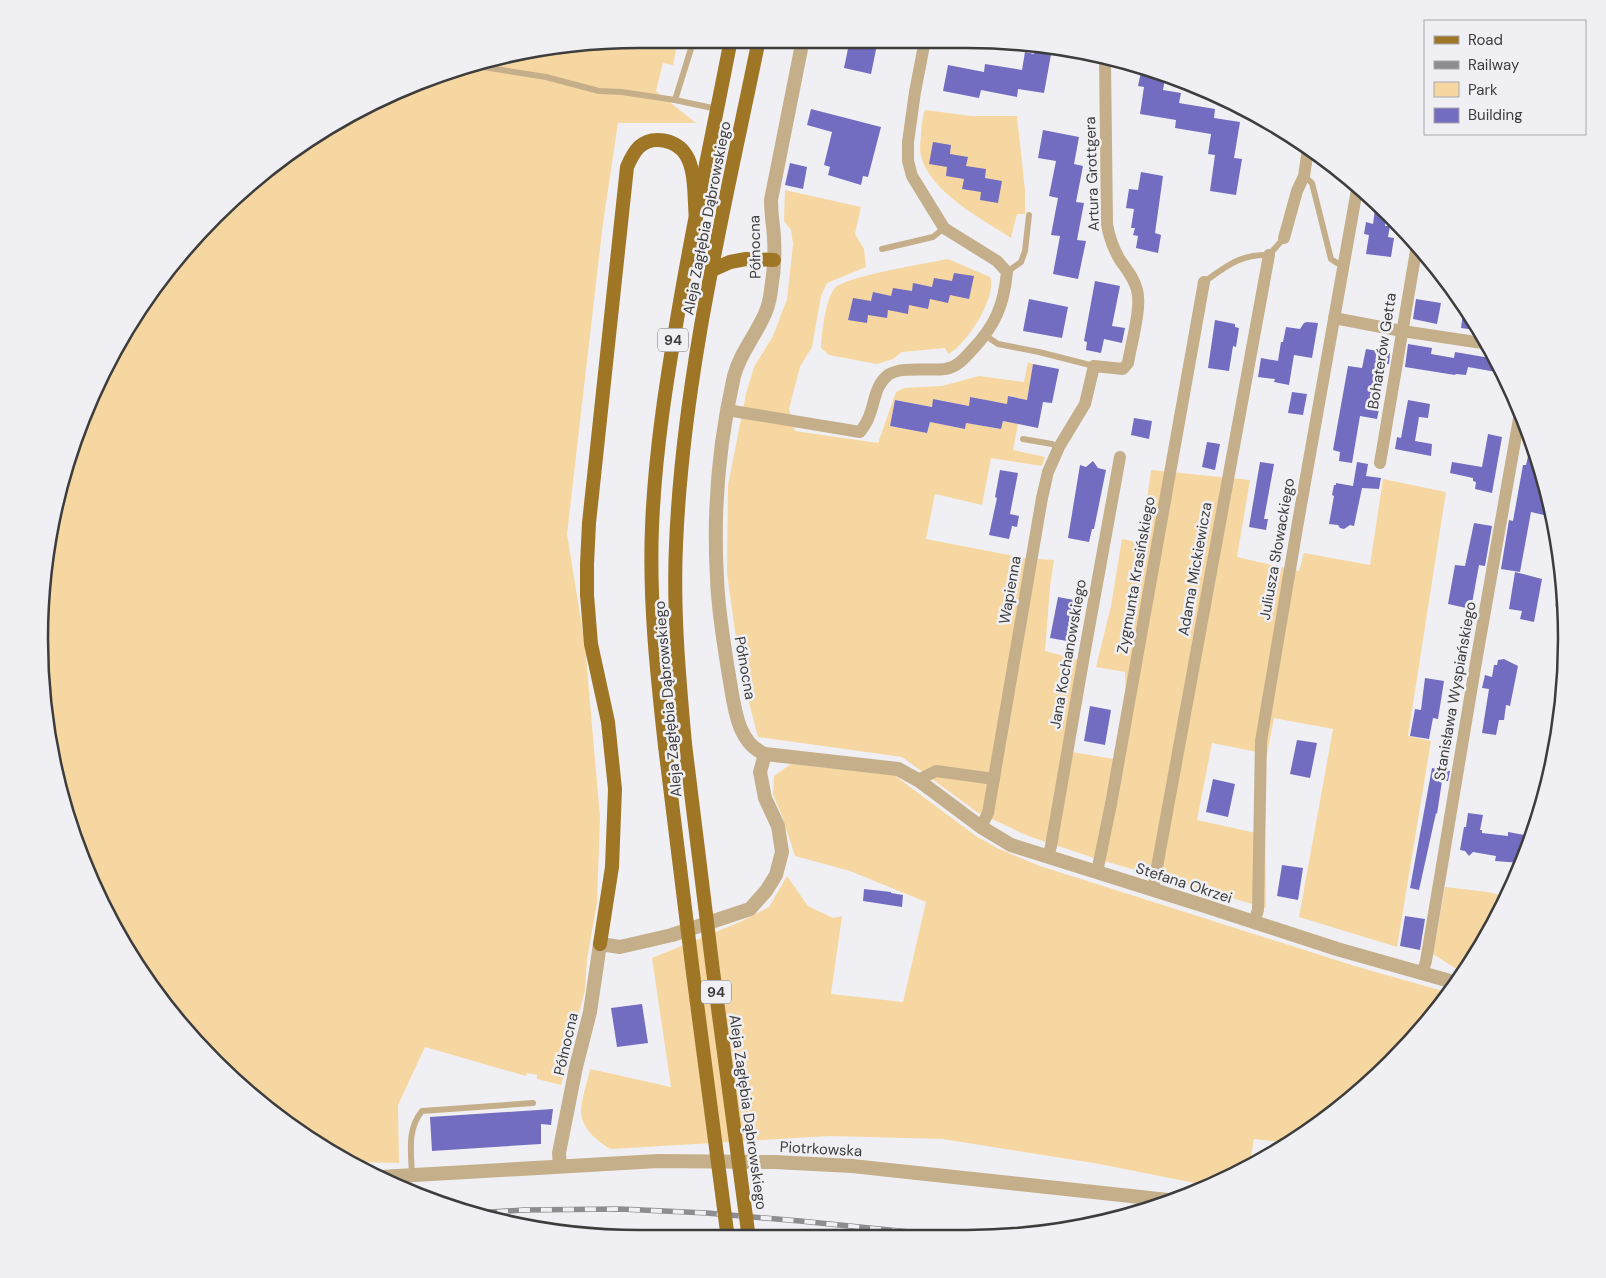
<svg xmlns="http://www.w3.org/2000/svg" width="1606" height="1278" viewBox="0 0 1606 1278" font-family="'DM Sans',sans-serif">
	<rect width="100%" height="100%" fill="#f0f0f4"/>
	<g fill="#f7d7a1">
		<polygon points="639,39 678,39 673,65 663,63 656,91 696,123 618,123 603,223 567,534 585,645 600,817 597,903 587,959 585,990 561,1085 537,1079 537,1075 527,1073 526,1076 425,1047 398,1105 399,1163 355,1162 274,1115 188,1035 119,939 59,794 39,639 59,483 119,339 215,214 339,119 484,59"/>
		<path d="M 925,110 L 971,116 L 1017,116 L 1025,190 L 1025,214 L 1017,214 L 1011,238 C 982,219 930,192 921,156 C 919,149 921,140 921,133 C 922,125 922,117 925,110 Z"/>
		<polygon points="785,190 861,207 855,234 864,249 866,267 827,283 821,296 812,347 800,367 789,409 795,431 878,443 896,392 904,388 942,386 979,376 1024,382 1028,362 1033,364 1027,400 1009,396 1007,404 970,398 969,406 934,399 932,407 895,400 890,426 927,433 930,422 965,429 966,423 1001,429 1003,421 1018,424 1013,450 1045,457 1042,466 991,458 982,505 935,494 926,539 1024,558 1054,560 1050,587 1045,651 1086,662 1072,752 1114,759 1126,698 1125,672 1096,667 1111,606 1122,539 1141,543 1151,470 1250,480 1237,557 1299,571 1304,553 1370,565 1383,479 1446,492 1408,736 1431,741 1397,947 1299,917 1333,729 1274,718 1267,754 1212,743 1197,820 1265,835 1266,908 1094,858 1028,836 977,812 902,757 758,737 740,668 727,573 728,485 746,394 754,367 773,336 787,299 793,244 791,230 784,221"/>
		<path d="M 948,259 L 990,277 C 998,296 966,346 948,354 L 945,348 L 902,352 L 893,359 L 877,364 L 829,355 L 821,348 C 821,335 826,297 835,288 C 846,276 929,263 948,259 Z"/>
		<path d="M 791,764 L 894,775 L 976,836 L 997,848 L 1040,866 L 1358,967 L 1450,993 L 1443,1005 L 1363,1090 L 1289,1143 L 1254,1139 L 1249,1167 L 1205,1185 L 1094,1163 L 942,1139 L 830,1136 L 611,1149 C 598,1142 583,1130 581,1113 C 580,1103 588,1080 590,1069 L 671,1087 L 652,958 L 740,922 L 769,907 L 787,876 L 808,906 L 833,918 L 842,916 L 831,994 L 903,1002 L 926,902 L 850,871 L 795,856 L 782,816 L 773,794 L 774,776 Z"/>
		<polygon points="1445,887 1488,892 1508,897 1505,905 1464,971 1455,968 1433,954"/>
	</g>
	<g fill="#726dc0">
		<polygon points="850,39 878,40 871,74 844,68"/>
		<polygon points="1035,46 1052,49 1044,93 1018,89 1017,97 981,90 979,98 943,91 948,65 984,72 985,64 1022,70 1025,52 1034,54"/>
		<polygon points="1142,67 1166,73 1163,90 1181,93 1179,103 1215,109 1214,118 1240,122 1234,158 1242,159 1236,195 1210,191 1215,155 1208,154 1211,134 1175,128 1176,120 1140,114 1144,87 1138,86"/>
		<polygon points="811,109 881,127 868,177 863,176 861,185 828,175 830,167 824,165 832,132 807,125"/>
		<polygon points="1043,130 1079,137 1074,164 1083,166 1076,202 1084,203 1077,240 1086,241 1078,279 1053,274 1060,236 1051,235 1058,198 1049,196 1056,161 1038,158"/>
		<polygon points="933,142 951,145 950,154 968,157 966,166 986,169 985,178 1002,181 998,203 980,200 981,192 962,189 964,179 946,176 947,167 929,164"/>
		<polygon points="790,163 807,167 803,189 785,185"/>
		<polygon points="1141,172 1163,176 1155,233 1161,235 1158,253 1136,248 1138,236 1133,235 1135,228 1131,228 1134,209 1126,208 1129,189 1138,190"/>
		<polygon points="1376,202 1387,213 1385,226 1390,226 1388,237 1394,238 1391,257 1366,254 1369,235 1364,234 1366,222 1373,224"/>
		<polygon points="954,273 974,276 969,299 950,295 948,303 930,299 928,309 909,305 908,314 888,310 887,318 868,315 867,323 848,320 853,298 871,301 873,292 891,296 893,288 912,291 913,283 932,287 934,278 952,281"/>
		<polygon points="1095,281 1120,286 1112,326 1125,328 1122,343 1104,339 1101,353 1086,350 1087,342 1084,341"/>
		<polygon points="1029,299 1068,307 1062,338 1023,331"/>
		<polygon points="1416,299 1441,303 1437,324 1413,319"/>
		<polygon points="1464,305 1482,331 1461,328"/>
		<polygon points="1215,320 1235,324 1235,327 1239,328 1236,347 1233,346 1229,371 1208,368"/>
		<polygon points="1307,322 1318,323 1312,358 1294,355 1289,385 1274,382 1275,379 1258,377 1261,358 1278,361 1281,342 1283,342 1286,327 1300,329 1304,323"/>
		<polygon points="1408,344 1432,348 1431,354 1454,358 1455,352 1496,359 1502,373 1468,367 1466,375 1456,374 1455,375 1405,367"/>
		<polygon points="1366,349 1390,353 1389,364 1386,364 1386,367 1376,366 1370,403 1376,404 1375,408 1379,409 1377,419 1360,416 1352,463 1339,461 1340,452 1333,450 1348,366 1362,368"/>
		<polygon points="1033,364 1059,369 1052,403 1043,402 1038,428 1003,421 1001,429 966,423 965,429 930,422 927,433 890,426 895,400 932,407 933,399 969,406 970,397 1007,404 1008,396 1027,400"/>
		<polygon points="1292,392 1307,394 1303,415 1288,413"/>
		<polygon points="1408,400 1430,404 1428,418 1419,417 1415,441 1432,444 1431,456 1395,449 1397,437 1401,438"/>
		<polygon points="1134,418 1152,421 1149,439 1131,435"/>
		<polygon points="1488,434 1502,437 1492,493 1475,489 1476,482 1473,481 1473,478 1450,473 1452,462 1482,467"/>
		<polygon points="1207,442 1220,444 1215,470 1202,467"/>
		<polygon points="1529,452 1537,454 1550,509 1548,516 1531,512 1520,572 1501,569 1509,520 1513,521 1523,465 1526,465"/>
		<polygon points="1093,461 1098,468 1106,470 1094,529 1092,529 1089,542 1068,538 1080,465 1086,467"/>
		<polygon points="1260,462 1274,464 1264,519 1268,519 1266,530 1249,527"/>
		<polygon points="1357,462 1368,464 1366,476 1381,478 1379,489 1362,488 1354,526 1350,525 1344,529 1340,528 1338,525 1329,524 1334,496 1332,495 1334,485 1336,485 1336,483 1353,486"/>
		<polygon points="1000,470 1018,473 1010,514 1019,516 1017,527 1012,526 1009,539 989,535 997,498 995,497"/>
		<polygon points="1474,523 1492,526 1485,566 1479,565 1471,609 1448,604 1455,565 1465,566"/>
		<polygon points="1515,572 1542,579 1534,622 1520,619 1522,611 1509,609"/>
		<polygon points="1058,597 1074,600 1067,641 1050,638"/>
		<polygon points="1504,659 1518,666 1510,706 1506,705 1504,720 1499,720 1496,735 1482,733 1489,689 1482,688 1485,675 1492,677 1494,665 1497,665 1498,660"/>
		<polygon points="1425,678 1444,681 1438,719 1433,718 1429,739 1410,736 1415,709 1421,710"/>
		<polygon points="1090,706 1111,710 1105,745 1084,741"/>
		<polygon points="1297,740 1317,743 1310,778 1290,774"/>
		<polygon points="1432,768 1450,771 1448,781 1442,781 1437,814 1436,813 1419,890 1410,888"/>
		<polygon points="1213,779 1235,784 1228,817 1206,812"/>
		<polygon points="1468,813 1483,815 1480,830 1482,830 1482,833 1508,836 1508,832 1531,836 1521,863 1495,861 1496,856 1473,852 1469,856 1465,851 1460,850 1464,827 1466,827"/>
		<polygon points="1282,865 1303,868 1298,900 1277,896"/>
		<polygon points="864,889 891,892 891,893 903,895 902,907 863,901"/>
		<polygon points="1405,916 1425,919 1420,950 1400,946"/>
		<polygon points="642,1004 648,1043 617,1047 611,1008"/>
		<polygon points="553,1109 551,1125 541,1124 541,1144 432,1151 430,1117"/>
	</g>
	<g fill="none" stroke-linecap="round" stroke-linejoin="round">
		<g stroke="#c5af8a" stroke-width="6">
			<polyline points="470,65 546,77 599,91 622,92 675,100 717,109"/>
			<polyline points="675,100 694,39"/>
			<polyline points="1304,176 1312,183 1331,259 1337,263 1343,264"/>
			<polyline points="882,249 933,237 944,228"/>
			<polyline points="1007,272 1021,262 1025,251 1029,215"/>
			<path d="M 1204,282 C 1227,266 1240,254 1269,255 L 1284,238"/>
			<polyline points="986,336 998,344 1039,352 1094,366"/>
			<polyline points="1023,439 1052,444 1059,447"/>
			<polyline points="1558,605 1564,606"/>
			<path d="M 412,1174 C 411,1152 407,1129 422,1111 L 533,1103"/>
		</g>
		<g stroke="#c5af8a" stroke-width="12">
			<polyline points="1284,238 1297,191 1304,176 1308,149"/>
			<polyline points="1334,318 1402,331 1489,344"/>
			<path d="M 727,410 L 860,432 C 863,428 866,424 868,419 C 875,404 874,386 888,375 C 901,366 929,371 945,369 C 957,367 964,359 972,350 C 995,326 1004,305 1007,272 L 997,261 L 944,228 L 912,176 L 908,161 L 908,142 L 915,92 L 925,40"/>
			<polyline points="1380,463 1417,245"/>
			<polyline points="918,780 936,771 994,779"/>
			<path d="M 981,827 L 988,813 L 1042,498 L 1048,472 L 1059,447 L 1085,404 L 1094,366 L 1123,369 L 1128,363 C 1131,344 1142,307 1137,290 C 1134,278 1127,270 1120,260 C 1113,248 1109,237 1107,224 L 1105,60"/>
			<polyline points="1048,857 1051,846 1085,650 1120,457"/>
			<polyline points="1097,872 1111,804 1204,282"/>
			<polyline points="1153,889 1269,255"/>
			<polyline points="1254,922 1258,910 1261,741 1298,522 1358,184"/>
			<polyline points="1422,974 1426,961 1476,662 1520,413"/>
		</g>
		<g stroke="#c5af8a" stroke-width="14">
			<path d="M 803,39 L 771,200 C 771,213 773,224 774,237 C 775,254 774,273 771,290 C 770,300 766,313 761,322 C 752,340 739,356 734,376 C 719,442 713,511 717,578 C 718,611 724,644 729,676 C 734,703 736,743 765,754 L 898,769 L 918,780 L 981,827 L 1011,845 L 1205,906 L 1337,949 L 1457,983"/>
			<polyline points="560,1166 559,1153 576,1067 590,1012 600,944 620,947 672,935 750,909 766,891 776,875 782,852 778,826 765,798 760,772 765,754"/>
			<polyline points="380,1177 658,1161 775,1162 852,1166 1168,1200"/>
		</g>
		<g stroke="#9e7626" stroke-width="14">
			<polyline points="712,270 730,262 746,259 774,260"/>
			<path d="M 685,744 C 679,678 673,611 676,545 C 683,374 725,206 759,39"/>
			<path d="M 665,746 C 657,674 649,600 652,527 C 655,451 667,377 680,302 C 695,214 714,127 731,39"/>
			<path d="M 600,944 L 612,867 L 615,789 L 608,722 L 591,644 L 587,595 L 587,564 L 589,523 L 627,167 C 630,160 633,153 639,147 C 652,135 676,139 686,155 C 696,170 694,201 696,219"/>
		</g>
		<g stroke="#8d8d8f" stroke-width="5.5">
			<polyline id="rail" points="475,1213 524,1210 620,1209 707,1213 800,1221 969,1238"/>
		</g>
		<use href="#rail" stroke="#f0f0f4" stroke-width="4" stroke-dasharray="11" stroke-linecap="butt"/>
		<g stroke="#9e7626" stroke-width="14">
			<polyline points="685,744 713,971 749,1239"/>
			<polyline points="665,746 693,973 728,1239"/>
		</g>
	</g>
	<g text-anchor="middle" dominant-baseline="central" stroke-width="5" stroke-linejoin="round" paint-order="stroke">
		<g fill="#f0f0f4" stroke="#737375" stroke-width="1">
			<rect x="658" y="328.5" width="30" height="23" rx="4"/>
			<rect x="701" y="980.5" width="30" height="23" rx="4"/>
		</g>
		<g font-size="14" font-weight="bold" fill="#3d3d3e">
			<text x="673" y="340">94</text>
			<text x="716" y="992">94</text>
		</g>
		<g font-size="15" fill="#3d3d3e" stroke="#f0f0f4">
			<text transform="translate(1092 174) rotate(-92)">Artura Grottgera</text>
			<text transform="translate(707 218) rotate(-79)">Aleja Zagłębia Dąbrowskiego</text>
			<text transform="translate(755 247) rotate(-91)">Północna</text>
			<text transform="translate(1382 351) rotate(-81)">Bohaterów Getta</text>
			<text transform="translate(1277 549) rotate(-80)">Juliusza Słowackiego</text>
			<text transform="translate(1195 569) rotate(-80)">Adama Mickiewicza</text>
			<text transform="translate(1136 575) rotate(-80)">Zygmunta Krasińskiego</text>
			<text transform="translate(1010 590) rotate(-80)">Wapienna</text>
			<text transform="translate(1068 654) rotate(-80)">Jana Kochanowskiego</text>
			<text transform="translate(745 668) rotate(80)">Północna</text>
			<text transform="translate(1455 691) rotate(-80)">Stanisława Wyspiańskiego</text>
			<text transform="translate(668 699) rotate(-95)">Aleja Zagłębia Dąbrowskiego</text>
			<text transform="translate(1184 883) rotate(18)">Stefana Okrzei</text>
			<text transform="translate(566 1044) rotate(-77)">Północna</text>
			<text transform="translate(748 1112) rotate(82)">Aleja Zagłębia Dąbrowskiego</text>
			<text transform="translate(821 1149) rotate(3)">Piotrkowska</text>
		</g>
	</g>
	<path d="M0 0H1606V1278H0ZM639 48H967A591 591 0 0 1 1558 639V639A591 591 0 0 1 967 1230H639A591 591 0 0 1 48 639V639A591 591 0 0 1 639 48Z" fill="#f0f0f4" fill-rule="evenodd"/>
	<path fill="none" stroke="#3d3d3e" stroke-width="2.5" d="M639 48H967A591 591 0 0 1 1558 639V639A591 591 0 0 1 967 1230H639A591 591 0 0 1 48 639V639A591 591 0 0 1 639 48Z"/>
	<rect x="1424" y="20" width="162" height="115" fill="#f0f0f4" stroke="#a8a8ab"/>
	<rect x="1434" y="36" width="25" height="8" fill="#9e7626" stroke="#a8a8ab"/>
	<text x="1468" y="45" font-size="15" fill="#3d3d3e">Road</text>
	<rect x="1434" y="61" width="25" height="8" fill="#8d8d8f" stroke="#a8a8ab"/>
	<text x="1468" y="70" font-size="15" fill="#3d3d3e">Railway</text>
	<rect x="1434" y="82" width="25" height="15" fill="#f7d7a1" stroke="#a8a8ab"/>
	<text x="1468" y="95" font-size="15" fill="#3d3d3e">Park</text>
	<rect x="1434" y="108" width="25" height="15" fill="#726dc0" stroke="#a8a8ab"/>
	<text x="1468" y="120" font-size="15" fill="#3d3d3e">Building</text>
</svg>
